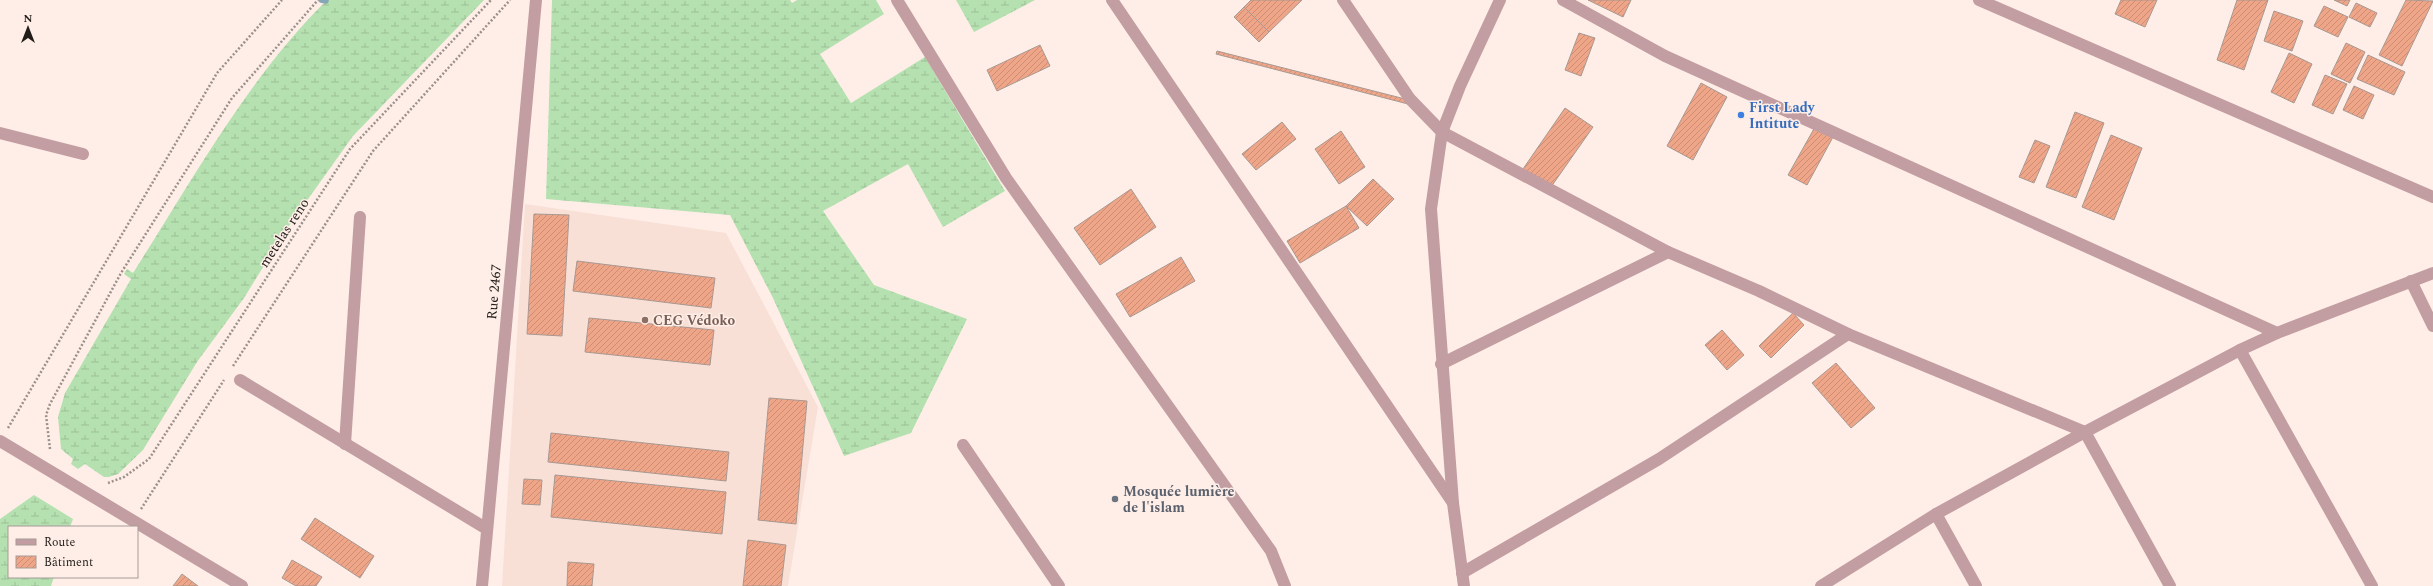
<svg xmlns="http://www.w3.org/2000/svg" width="2433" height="586" viewBox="0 0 2433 586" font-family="Spectral,serif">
	<defs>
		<pattern id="wetland-marsh" width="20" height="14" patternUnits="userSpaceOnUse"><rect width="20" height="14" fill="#b5e1b0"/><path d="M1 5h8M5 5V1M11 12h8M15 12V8" fill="none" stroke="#9bc097"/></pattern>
		<pattern id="building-hatch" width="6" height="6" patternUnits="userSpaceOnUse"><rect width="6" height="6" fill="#efa587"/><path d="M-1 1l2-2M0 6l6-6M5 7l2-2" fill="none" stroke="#cd8d74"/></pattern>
	</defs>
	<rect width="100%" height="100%" fill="#feeee7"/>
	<polygon fill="#f9e0d6" points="525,204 726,233 818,407 788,586 502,586"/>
	<g fill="url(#wetland-marsh)">
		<path d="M 327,0 L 484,0 L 353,136 L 286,230 L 244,298 L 197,362 L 143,450 L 118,474 L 109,477 L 104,477 L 85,464 L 78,469 L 71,464 L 73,459 L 61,449 L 58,417 L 65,393 L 131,279 L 124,274 L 127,269 L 133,273 C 193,179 247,79 327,0 Z"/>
		<polygon points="552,0 790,0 792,3 797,0 876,0 884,14 820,54 851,103 925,57 1005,191 943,227 908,164 823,211 874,285 967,319 911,433 844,456 773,298 730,215 546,199"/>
		<polygon points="956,0 1035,0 974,32"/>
		<polygon points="34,495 73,519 70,527 9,527 9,577 54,577 51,586 0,586 0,519"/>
	</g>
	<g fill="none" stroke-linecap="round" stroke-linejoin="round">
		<polyline stroke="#86a7b6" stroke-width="5.5" points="321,0 326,1"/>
	</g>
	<g fill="url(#building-hatch)" stroke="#a89892">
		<polygon points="1251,0 1302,0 1269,32 1244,7"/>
		<polygon points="1588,0 1631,0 1623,17"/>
		<polygon points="2121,0 2157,0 2145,27 2115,14"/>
		<polygon points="2237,0 2268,0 2244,70 2217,60"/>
		<polygon points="2334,0 2350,0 2347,6"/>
		<polygon points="2406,0 2433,1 2402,66 2379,55"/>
		<polygon points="2356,3 2377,13 2370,27 2349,17"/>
		<polygon points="2324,6 2348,17 2338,37 2314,26"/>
		<polygon points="1244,7 1269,32 1259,42 1234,17"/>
		<polygon points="2274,11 2303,21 2292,51 2264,41"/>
		<polygon points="1579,33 1595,38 1581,76 1565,70"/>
		<polygon points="2346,43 2365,52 2350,83 2331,74"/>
		<polygon points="1040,45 1050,66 997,91 987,70"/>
		<polygon points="1217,51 1409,100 1408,104 1216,54"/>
		<polygon points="2289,53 2312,64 2294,103 2271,92"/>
		<polygon points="2368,55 2405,72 2394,95 2357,79"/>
		<polygon points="2325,75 2347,84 2333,114 2312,105"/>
		<polygon points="1701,83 1727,97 1693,160 1667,146"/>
		<polygon points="2354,86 2374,95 2363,119 2343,110"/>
		<polygon points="1565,108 1593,127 1551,187 1523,169"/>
		<polygon points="2075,112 2104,123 2076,198 2046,187"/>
		<polygon points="1282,122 1296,139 1256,170 1242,154"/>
		<polygon points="1815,127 1833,137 1807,185 1788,175"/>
		<polygon points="1341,131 1365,167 1339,184 1315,149"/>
		<polygon points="2111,135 2142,148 2114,220 2082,207"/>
		<polygon points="2035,140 2050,146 2034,183 2019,177"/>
		<polygon points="1373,179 1394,199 1367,226 1346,206"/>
		<polygon points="1131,189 1156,227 1100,265 1074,228"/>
		<polygon points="1346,206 1359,228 1300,263 1287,241"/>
		<polygon points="534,214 569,215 562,336 527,334"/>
		<polygon points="1181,257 1195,281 1130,317 1116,294"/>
		<polygon points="577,261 715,278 711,308 573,291"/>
		<polygon points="1793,313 1804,325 1771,358 1759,346"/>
		<polygon points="589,318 714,330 710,365 585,352"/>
		<polygon points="1722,330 1744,355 1727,370 1705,345"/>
		<polygon points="1836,363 1875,408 1851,428 1812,383"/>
		<polygon points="769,398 807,401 796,524 758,520"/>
		<polygon points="551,433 729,452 726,481 548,462"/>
		<polygon points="555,475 726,492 722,534 551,517"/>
		<polygon points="524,479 542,480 540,505 522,504"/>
		<polygon points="315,518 374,556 360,578 301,539"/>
		<polygon points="748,540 786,545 781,586 743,586"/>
		<polygon points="292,560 322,577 316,586 296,586 282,578"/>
		<polygon points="568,562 594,564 592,586 567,586"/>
		<polygon points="182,574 198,586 173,586"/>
	</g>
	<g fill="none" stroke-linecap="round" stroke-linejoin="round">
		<g stroke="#9b908a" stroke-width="2.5" stroke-dasharray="2 2" stroke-linecap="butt">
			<polyline points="233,366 373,151 510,0"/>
			<polyline points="8,428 217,73 282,0"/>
			<polyline points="50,449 46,415 50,404 121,273 232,98 318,0"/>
			<polyline points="108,483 124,477 149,459 350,149 491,0"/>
			<polyline points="141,509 224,380"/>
		</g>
		<g stroke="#c29da2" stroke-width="12">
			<polyline points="897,0 1006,178 1271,551 1285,586"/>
			<polyline points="1112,0 1453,503"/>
			<polyline points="1343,0 1410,99 1442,132 1668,252 1759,291 1848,334 2085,432 2170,586"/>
			<polyline points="1563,0 1665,56 2277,333"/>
			<polyline points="1979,0 2433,197"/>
			<polyline points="0,133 83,154"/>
			<polyline points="2411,281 2433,326"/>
			<polyline points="2240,350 2372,586"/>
			<polyline points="1441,364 1668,252"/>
			<polyline points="240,380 487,529"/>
			<polyline points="0,441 242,586"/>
			<polyline points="345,444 360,217"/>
			<polyline points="963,445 1059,586"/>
			<polyline points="1936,514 1976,586"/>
			<polyline points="1462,573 1659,459 1848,334"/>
		</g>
		<g stroke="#c29da2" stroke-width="12">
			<polyline points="482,586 536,0"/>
			<polyline points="1464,586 1453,503 1431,209 1442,132 1460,86 1500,0"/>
			<polyline points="1821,586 1936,514 2085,432 2240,350 2277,333 2433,273"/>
		</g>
	</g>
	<circle fill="#3f7fe0" stroke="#feeee7" stroke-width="1.5" cx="1741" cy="115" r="4"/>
	<circle fill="#8d6e63" stroke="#feeee7" stroke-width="1.5" cx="645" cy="320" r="4"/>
	<circle fill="#6b7280" stroke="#feeee7" stroke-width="1.5" cx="1115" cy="499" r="4"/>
	<g text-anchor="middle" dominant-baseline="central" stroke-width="3" stroke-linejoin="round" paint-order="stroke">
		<g font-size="14" font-weight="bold" fill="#366cbe" stroke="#feeee7" text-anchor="start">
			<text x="1749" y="107">First Lady<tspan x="1749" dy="16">Intitute</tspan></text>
		</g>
		<g font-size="14" fill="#211c19" stroke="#feeee7">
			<text transform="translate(284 233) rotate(-57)">metelas reno</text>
			<text transform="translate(494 292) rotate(-85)">Rue 2467</text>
		</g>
		<g font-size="14" font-weight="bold" fill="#785e54" stroke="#feeee7" text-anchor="start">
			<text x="653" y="320">CEG Védoko</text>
		</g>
		<g font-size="14" font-weight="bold" fill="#5b616d" stroke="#feeee7" text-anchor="start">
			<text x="1123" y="491">Mosquée lumière<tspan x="1123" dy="16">de l'islam</tspan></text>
		</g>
	</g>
	<rect x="8" y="526" width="130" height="52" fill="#feeee7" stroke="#a69a95"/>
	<rect x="16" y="539" width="20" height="6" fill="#c29da2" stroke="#a69a95"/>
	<text x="44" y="546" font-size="12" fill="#211c19">Route</text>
	<rect x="16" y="556" width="20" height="12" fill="url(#building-hatch)" stroke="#a69a95"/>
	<text x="44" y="566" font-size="12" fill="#211c19">Bâtiment</text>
	<g transform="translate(28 28)" stroke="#feeee7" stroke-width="3" paint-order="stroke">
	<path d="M0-3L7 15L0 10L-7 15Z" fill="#211c19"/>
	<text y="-6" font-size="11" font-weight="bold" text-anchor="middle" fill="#211c19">N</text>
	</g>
</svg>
